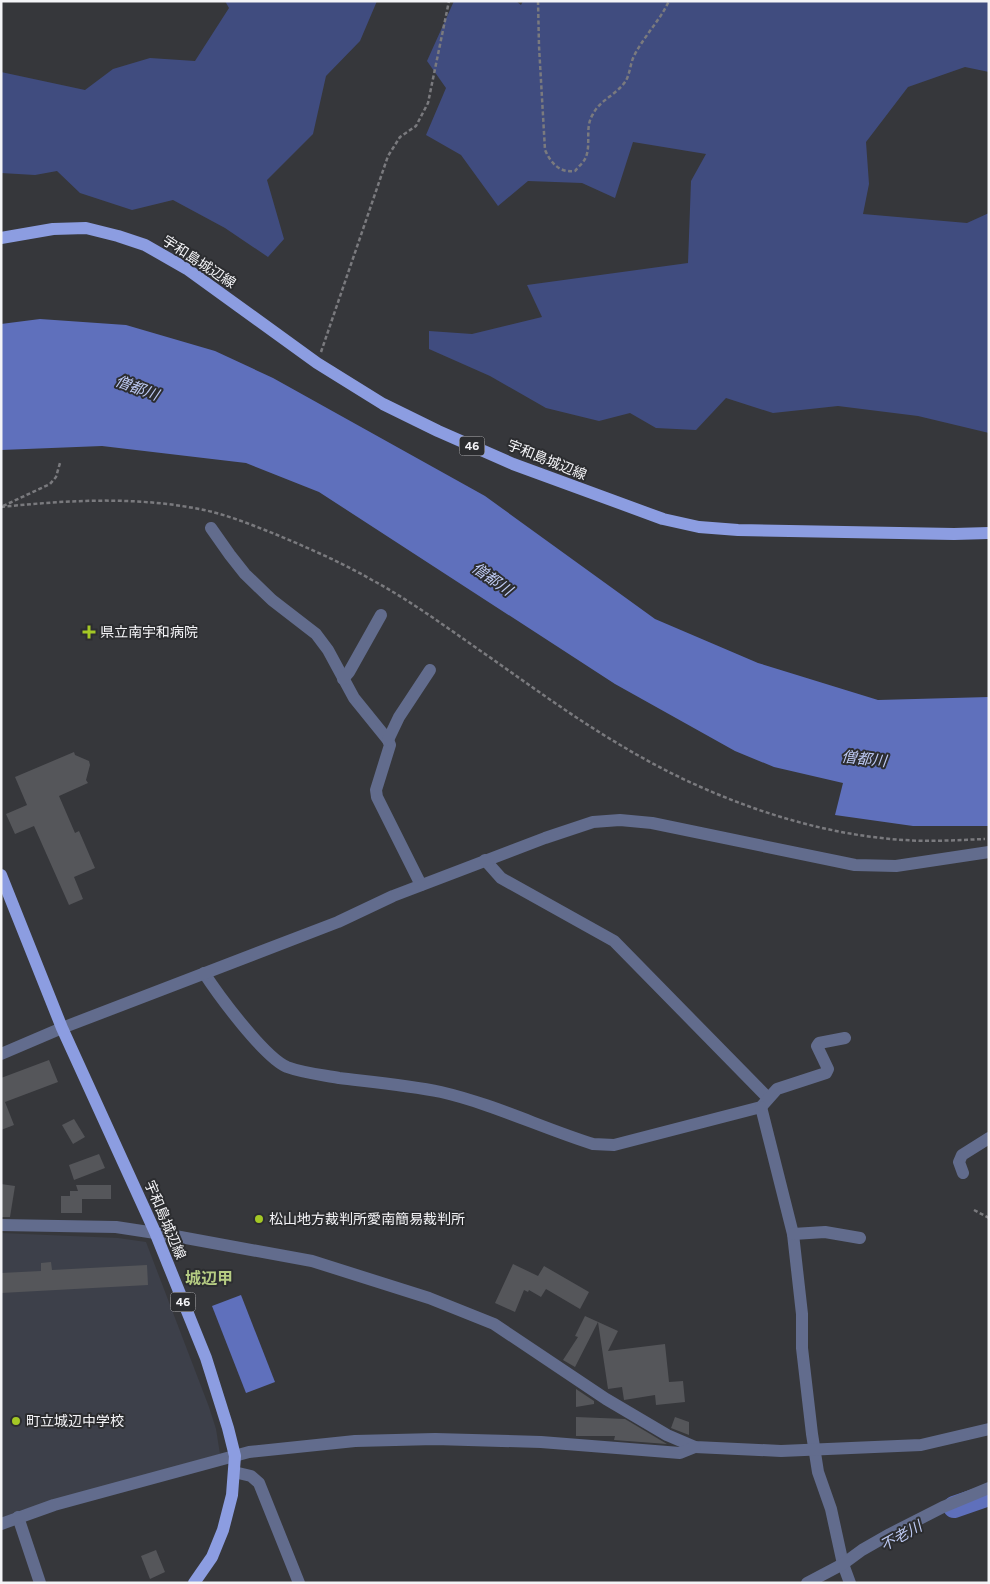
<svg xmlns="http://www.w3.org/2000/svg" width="990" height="1584" viewBox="0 0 990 1584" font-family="Figtree,'Noto Sans JP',sans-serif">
	<rect width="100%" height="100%" fill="#36373b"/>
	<polygon fill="#3d404a" points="1,1233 118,1238 146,1242 209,1407 216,1429 220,1454 19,1511 1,1518"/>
	<g fill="#404c7f">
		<polygon points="225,1 377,1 360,41 326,76 313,134 267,180 284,239 268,257 225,228 173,200 132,210 80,193 57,171 35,175 1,173 1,72 85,90 113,69 150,58 195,61 229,8"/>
		<polygon points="454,1 516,1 521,5 523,1 989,1 989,72 965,67 908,87 866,142 869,184 863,214 967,223 989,213 989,433 918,416 838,406 773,413 726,398 696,430 656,428 630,413 599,421 546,408 490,376 429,349 429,331 472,334 542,317 527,285 688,263 691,181 706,154 633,142 615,198 582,183 528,181 498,206 461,155 426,135 446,88 427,61"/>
	</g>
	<g fill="#5f70bc">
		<polygon points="40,319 126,325 215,351 273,378 485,496 655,619 758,663 878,700 989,697 989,826 913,826 835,815 843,783 774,767 735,751 615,684 319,492 246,463 102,446 1,450 1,324"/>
		<polygon points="241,1295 275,1382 246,1393 212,1306"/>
	</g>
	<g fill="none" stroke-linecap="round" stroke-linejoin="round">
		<polyline stroke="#5f70bc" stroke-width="22" points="954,1507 989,1495"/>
	</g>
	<g fill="#55565a">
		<polygon points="74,752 75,755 89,761 90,765 86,780 88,783 59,796 75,833 79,831 95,868 74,877 83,899 69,905 34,826 15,834 6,814 27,805 15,777"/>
		<polygon points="49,1060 58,1082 5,1102 14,1125 1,1130 1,1078"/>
		<polygon points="74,1119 85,1137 73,1144 62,1125"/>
		<polygon points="99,1154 105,1168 74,1180 69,1165"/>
		<polygon points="1,1184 15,1186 10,1217 1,1217"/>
		<polygon points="76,1185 111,1185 111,1199 82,1199 82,1213 61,1213 61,1196 70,1196 70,1191 78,1191"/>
		<polygon points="51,1262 52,1270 147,1265 148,1285 1,1293 1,1273 41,1271 41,1263"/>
		<polygon points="513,1264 538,1276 544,1266 589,1292 580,1309 546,1289 541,1297 529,1290 528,1292 524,1290 515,1312 495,1303"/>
		<polygon points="585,1316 618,1331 608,1351 665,1344 669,1382 683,1381 685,1402 656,1405 655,1395 624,1400 622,1387 608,1389 598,1322 575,1367 563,1360 578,1337 575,1336"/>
		<polygon points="576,1389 594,1401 594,1404 576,1407"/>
		<polygon points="576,1417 625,1419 667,1444 614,1440 615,1436 576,1436"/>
		<polygon points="675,1417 689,1422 689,1435 671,1428"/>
		<polygon points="156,1550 165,1572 150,1579 141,1556"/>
	</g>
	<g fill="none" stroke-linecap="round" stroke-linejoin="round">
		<g stroke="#7a7a7e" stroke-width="2.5" stroke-dasharray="4 2.5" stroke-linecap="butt">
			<path d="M 538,1 L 539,46 L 545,150 C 551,163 559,173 575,171 C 578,167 583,163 585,159 C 592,145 584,128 593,114 C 600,100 616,95 625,82 C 630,75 630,64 634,56 C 644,36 659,22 669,1"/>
			<polyline points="321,352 388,156 400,137 416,126 428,103 449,1"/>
			<polyline points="3,506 50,484 56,477 60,463"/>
			<path d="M 1,507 C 69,500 137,496 204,510 C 228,515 252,525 275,534 C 308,548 341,562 372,580 C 413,602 450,630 488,656 C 532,687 576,719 622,746 C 705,796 807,834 904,840 C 931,842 958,840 985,839"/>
			<polyline points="974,1210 989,1218"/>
		</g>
		<g stroke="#626c8d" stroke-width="12">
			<polyline points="211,528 230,555 245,574 272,600 316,634 328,650 354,698 388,740 390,745 376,790 377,797 421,885"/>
			<polyline points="343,679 349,672 381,615"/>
			<polyline points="388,740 399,717 430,670"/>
			<polyline points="485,860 501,878 614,941 768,1098"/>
			<path d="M 204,973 C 219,996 264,1057 287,1067 C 303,1073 323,1075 339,1078 C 373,1082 408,1085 441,1092 C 493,1104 542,1128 593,1144 L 614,1145 L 761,1107 L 777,1089 L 826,1073 L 828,1069 L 817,1046 L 819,1043 L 845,1038"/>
			<polyline points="1,1054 62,1028 338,922 393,896 545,838 593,822 620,820 652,823 855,865 896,866 989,852"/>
			<polyline points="761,1107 793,1234 802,1314 802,1348 812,1434 818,1472 831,1509 843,1564 850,1583"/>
			<polyline points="963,1173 959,1162 962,1155 989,1138"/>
			<polyline points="1,1225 116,1227 175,1236 312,1261 429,1298 494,1324 606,1399 667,1435 695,1447 781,1451 921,1445 989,1429"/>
			<polyline points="793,1234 825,1232 860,1238"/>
			<polyline points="234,1472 251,1476 259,1483 299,1583"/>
			<polyline points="18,1517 40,1583"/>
			<polyline points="1,1524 54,1505 249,1452 355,1441 435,1439 541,1442 680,1453 695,1447"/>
			<polyline points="807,1583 843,1564 862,1550 890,1534 943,1507 989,1488"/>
		</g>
		<g stroke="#8c9de1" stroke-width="12">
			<polyline points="1,238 53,229 86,228 118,236 145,245 187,269 317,363 383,404 438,431 513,464 663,519 699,527 738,530 954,534 989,533"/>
			<polyline points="1,875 62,1028 155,1232 206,1358 228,1428 235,1456 232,1495 223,1530 212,1557 194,1583"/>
		</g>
	</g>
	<g fill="#a4c825" stroke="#2c2d30" stroke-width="2">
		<path d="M86.5 624.5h5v5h5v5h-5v5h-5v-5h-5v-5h5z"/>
		<circle cx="259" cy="1219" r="5"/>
		<circle cx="16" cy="1421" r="5"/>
	</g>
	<g text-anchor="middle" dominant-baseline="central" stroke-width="4" stroke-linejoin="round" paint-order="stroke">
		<g fill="#2c2d30" stroke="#b8b8bb" stroke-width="1">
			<rect x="459.5" y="436.5" width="25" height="19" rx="4"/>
			<rect x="170.5" y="1292.5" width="25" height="19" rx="4"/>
		</g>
		<g font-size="12" font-weight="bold" fill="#f4f4f7">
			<text x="472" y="446">46</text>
			<text x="183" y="1302">46</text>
		</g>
		<g font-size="14" fill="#f4f4f7" stroke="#2c2d30">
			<text transform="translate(199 262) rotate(33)">宇和島城辺線</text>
			<text transform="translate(547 460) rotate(22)">宇和島城辺線</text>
			<text transform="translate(165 1220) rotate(67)">宇和島城辺線</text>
		</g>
		<g font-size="14" fill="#f4f4f7" stroke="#2c2d30" text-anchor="start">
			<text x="100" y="632">県立南宇和病院</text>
			<text x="269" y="1219">松山地方裁判所愛南簡易裁判所</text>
			<text x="26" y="1421">町立城辺中学校</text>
		</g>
		<g font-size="15" font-style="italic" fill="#bdc9f2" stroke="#2c2d30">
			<text transform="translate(137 388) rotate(20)">僧都川</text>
			<text transform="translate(492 579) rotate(35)">僧都川</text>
			<text transform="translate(864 759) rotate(6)">僧都川</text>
			<text transform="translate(901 1536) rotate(-29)">不老川</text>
		</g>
		<g font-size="16" font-weight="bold" fill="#b6cc83" stroke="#2c2d30">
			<text x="209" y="1278">城辺甲</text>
		</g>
	</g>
	<rect width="990" height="1584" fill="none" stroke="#f4f4f7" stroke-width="5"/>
</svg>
